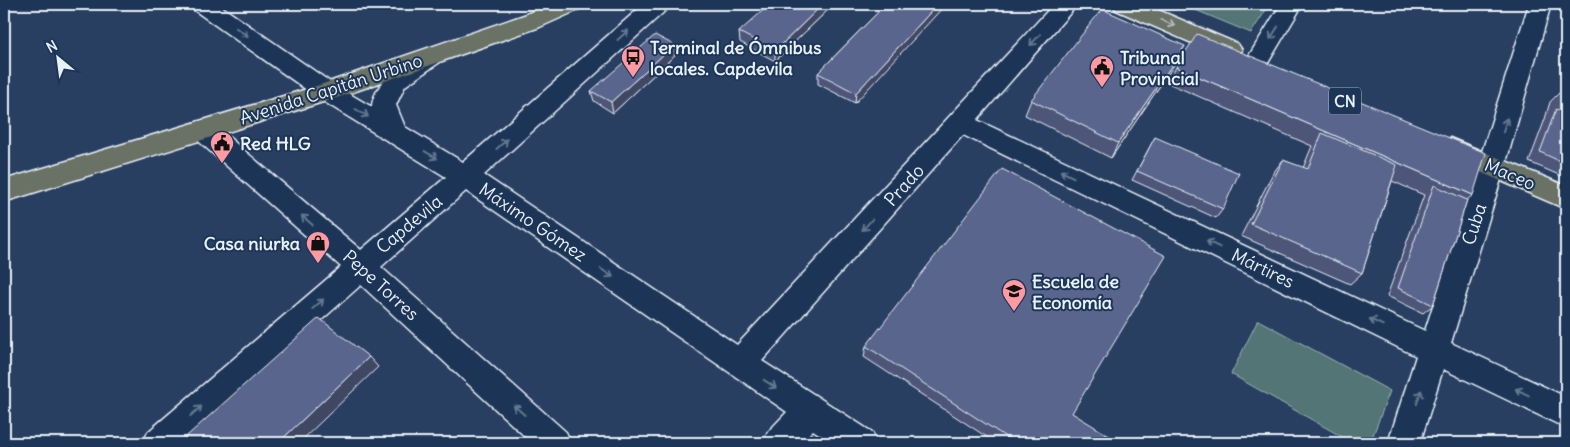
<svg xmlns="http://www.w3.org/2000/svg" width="1570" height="447" viewBox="0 0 1570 447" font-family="Delius,sans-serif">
	<rect width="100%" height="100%" fill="#293f62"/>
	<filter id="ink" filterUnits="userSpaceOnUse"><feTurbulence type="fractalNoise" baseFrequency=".02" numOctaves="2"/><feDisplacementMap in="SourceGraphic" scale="10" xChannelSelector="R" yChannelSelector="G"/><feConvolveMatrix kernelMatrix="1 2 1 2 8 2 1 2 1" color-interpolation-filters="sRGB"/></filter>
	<g filter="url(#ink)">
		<g fill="#537474" stroke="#9eb2b6">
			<polygon points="1181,4 1270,4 1251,33"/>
			<polygon points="1258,320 1390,391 1370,443 1353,443 1231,374"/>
		</g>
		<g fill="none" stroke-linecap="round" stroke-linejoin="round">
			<g stroke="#e8f1f8" stroke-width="3">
				<g id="minor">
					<path d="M 191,4 L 218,4 L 336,86 L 372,107 C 372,83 416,43 440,50 L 444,56 L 440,62 L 405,86 L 396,105 L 405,127 L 463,162 L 644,4 L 669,4 L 666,10 L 484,175 L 737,345 L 1054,4 L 1078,4 L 977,120 L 1425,331 L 1529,4 L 1551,4 L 1505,166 L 1451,343 L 1566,397 L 1566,428 L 1443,369 L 1420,443 L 1388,443 L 1416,356 L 963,135 L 762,361 L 872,432 L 877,443 L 833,443 L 813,430 L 800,443 L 763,443 L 768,432 L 787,412 L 466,191 L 381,267 L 566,432 L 571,443 L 532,443 L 361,285 L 183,443 L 143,443 L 148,432 L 341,267 L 194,137 L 190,130 L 194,123 L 203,120 L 212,123 L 361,250 L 446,177 L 318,98 L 194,10 Z"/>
					<polygon points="1281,4 1303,4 1265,68 1257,71 1249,68 1245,62"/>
				</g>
			</g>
			<g stroke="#e8f1f8" stroke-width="3">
				<g id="major">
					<polygon points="550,4 581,4 578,10 540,27 336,98 4,202 4,180 320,85 524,15"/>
					<polygon points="1113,4 1144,4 1238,44 1242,50 1238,56 1230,58 1222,56 1116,10"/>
					<polygon points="1450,138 1566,186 1566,209 1441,155 1437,148 1441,141"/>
				</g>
			</g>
			<use href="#minor" fill="#1d3557" fill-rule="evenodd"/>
			<use href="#major" fill="#6a7165" fill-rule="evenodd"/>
		</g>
		<g fill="#4d5779" stroke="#e8f1f8">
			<polygon points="834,4 775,61 740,42 739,32"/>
			<polygon points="886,4 855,103 818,84 818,73"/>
			<polygon points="674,45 675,55 613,113 594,101 591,91"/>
			<polygon points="1176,62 1111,158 1025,115 1031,100"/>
			<polygon points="1176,67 1473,195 1467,200 1433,305 1423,313 1387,296 1424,195 1392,181 1362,273 1350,284 1241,236 1273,173 1283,160 1303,168 1312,146 1168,83"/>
			<polygon points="1564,88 1566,89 1566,178 1529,162 1545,119 1550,102"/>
			<polygon points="1155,137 1223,209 1216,218 1132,180"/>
			<polygon points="866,346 1121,443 996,443 864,357"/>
		</g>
		<g fill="#3f4763" stroke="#e8f1f8">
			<polygon points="823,4 834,4 775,61 775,51"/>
			<polygon points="938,4 946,4 855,103 856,93"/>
			<polygon points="674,45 675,55 613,113 611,102"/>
			<polygon points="1185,46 1176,62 1111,158 1118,143"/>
			<polygon points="369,357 378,367 299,443 278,443"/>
		</g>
		<g fill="#5a658d" stroke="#e8f1f8">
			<polygon points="770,4 823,4 775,51 739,32"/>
			<polygon points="886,4 938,4 856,93 818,73"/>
			<polygon points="1102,9 1185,46 1118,143 1031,100"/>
			<polygon points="1197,34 1486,153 1473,195 1176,67"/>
			<polygon points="655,35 674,45 611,102 591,91"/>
			<polygon points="1564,88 1566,89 1566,108 1560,106"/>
			<polygon points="1556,109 1566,113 1566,164 1540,152"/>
			<polygon points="1322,133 1397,165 1362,273 1251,224 1283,160 1308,169"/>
			<polygon points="1155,137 1239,173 1223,209 1137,171"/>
			<polygon points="1002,169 1166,256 1072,413 1121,443 1015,443 866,346"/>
			<polygon points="1434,185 1467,200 1433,305 1398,288"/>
			<polygon points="319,318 369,357 278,443 179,443"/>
		</g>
		<defs><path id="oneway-shaft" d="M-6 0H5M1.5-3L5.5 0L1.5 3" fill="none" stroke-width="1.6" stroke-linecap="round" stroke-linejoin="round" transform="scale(1.25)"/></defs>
		<use stroke="#b6bebd" href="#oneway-shaft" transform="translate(1168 23) rotate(24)"/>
		<g stroke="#64778f">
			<use href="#oneway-shaft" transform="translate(242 32) rotate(35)"/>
			<use href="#oneway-shaft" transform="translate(1274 33) rotate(122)"/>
			<use href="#oneway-shaft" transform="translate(623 35) rotate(-42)"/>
			<use href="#oneway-shaft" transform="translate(1035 40) rotate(132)"/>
			<use href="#oneway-shaft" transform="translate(362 113) rotate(31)"/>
			<use href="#oneway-shaft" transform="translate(1505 125) rotate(-74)"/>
			<use href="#oneway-shaft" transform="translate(502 144) rotate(-42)"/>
			<use href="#oneway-shaft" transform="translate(431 155) rotate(31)"/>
			<use href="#oneway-shaft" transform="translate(1067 174) rotate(-154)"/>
			<use href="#oneway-shaft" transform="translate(307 220) rotate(-139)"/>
			<use href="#oneway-shaft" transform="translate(867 225) rotate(132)"/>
			<use href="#oneway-shaft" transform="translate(1213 244) rotate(-154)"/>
			<use href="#oneway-shaft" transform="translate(607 273) rotate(34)"/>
			<use href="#oneway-shaft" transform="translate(318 304) rotate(-41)"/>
			<use href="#oneway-shaft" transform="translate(1376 322) rotate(-154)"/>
			<use href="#oneway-shaft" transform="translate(770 384) rotate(33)"/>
			<use href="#oneway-shaft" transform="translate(1522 392) rotate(-154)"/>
			<use href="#oneway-shaft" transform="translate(1419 397) rotate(-72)"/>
			<use href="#oneway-shaft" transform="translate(519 410) rotate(-138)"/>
			<use href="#oneway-shaft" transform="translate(196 411) rotate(-41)"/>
		</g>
	</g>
	<defs>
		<g id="bus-pin" transform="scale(1.25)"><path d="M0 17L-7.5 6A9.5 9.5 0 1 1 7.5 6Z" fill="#ff9aa2" stroke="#1d3557"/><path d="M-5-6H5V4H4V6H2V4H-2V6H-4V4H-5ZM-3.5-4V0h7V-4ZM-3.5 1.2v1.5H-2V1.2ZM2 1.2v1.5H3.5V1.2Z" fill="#111"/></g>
		<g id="civic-pin" transform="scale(1.25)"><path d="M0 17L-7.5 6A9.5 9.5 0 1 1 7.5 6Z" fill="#ff9aa2" stroke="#1d3557"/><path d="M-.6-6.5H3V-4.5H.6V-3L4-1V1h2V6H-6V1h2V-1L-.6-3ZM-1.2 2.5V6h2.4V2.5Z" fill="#111"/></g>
		<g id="shop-pin" transform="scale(1.25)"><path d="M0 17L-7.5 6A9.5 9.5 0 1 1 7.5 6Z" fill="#ff9aa2" stroke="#1d3557"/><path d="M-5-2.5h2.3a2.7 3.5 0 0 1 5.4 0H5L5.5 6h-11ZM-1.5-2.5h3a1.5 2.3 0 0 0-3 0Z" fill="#111"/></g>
		<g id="university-pin" transform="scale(1.25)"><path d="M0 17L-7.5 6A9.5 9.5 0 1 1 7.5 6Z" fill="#ff9aa2" stroke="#1d3557"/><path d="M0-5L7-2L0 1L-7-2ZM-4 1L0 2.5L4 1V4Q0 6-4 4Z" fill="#111"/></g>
	</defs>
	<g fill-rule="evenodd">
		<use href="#bus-pin" x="633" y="57"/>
		<use href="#civic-pin" x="1102" y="67"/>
		<use href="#civic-pin" x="222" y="143"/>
		<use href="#shop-pin" x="318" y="243"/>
		<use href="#university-pin" x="1014" y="291"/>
	</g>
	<g text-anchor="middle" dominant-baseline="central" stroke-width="4" stroke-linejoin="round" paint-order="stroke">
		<rect fill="#1d3557" stroke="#abb9c8" stroke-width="1" x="1329" y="87.5" width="32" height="27" rx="4"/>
		<g font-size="16" font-weight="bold" fill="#e8f1f8">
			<text x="1345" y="101">CN</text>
		</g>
		<g font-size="18" font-weight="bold" fill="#e8f1f8" stroke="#1d3557" text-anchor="start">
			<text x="650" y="47">Terminal de Ómnibus<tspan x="650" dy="21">locales. Capdevila</tspan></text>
			<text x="1120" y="57">Tribunal<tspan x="1120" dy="21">Provincial</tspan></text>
			<text x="240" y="143">Red HLG</text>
			<text x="300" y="243" text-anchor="end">Casa niurka</text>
			<text x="1032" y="281">Escuela de<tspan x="1032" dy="21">Economía</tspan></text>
		</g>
		<g font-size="18" fill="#e8f1f8" stroke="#1d3557">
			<text transform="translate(331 89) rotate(-18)">Avenida Capitán Urbino</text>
			<text transform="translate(1510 174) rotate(23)">Maceo</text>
			<text transform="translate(904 185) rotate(-48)">Prado</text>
			<text transform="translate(533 222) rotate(34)">Máximo Gómez</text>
			<text transform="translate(409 224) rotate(-40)">Capdevila</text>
			<text transform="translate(1474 224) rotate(-72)">Cuba</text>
			<text transform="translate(1263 268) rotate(26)">Mártires</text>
			<text transform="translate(381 285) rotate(42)">Pepe Torres</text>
		</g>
	</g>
	<rect width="1570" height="447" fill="none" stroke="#1d3557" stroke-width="20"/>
	<rect x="10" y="10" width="1550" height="427" fill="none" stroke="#e8f1f8" stroke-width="2" filter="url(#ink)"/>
	<g transform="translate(58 58) rotate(331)" stroke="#1d3557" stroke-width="4" paint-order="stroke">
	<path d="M0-4L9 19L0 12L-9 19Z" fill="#e8f1f8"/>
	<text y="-8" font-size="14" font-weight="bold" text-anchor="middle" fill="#e8f1f8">N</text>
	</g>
</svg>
